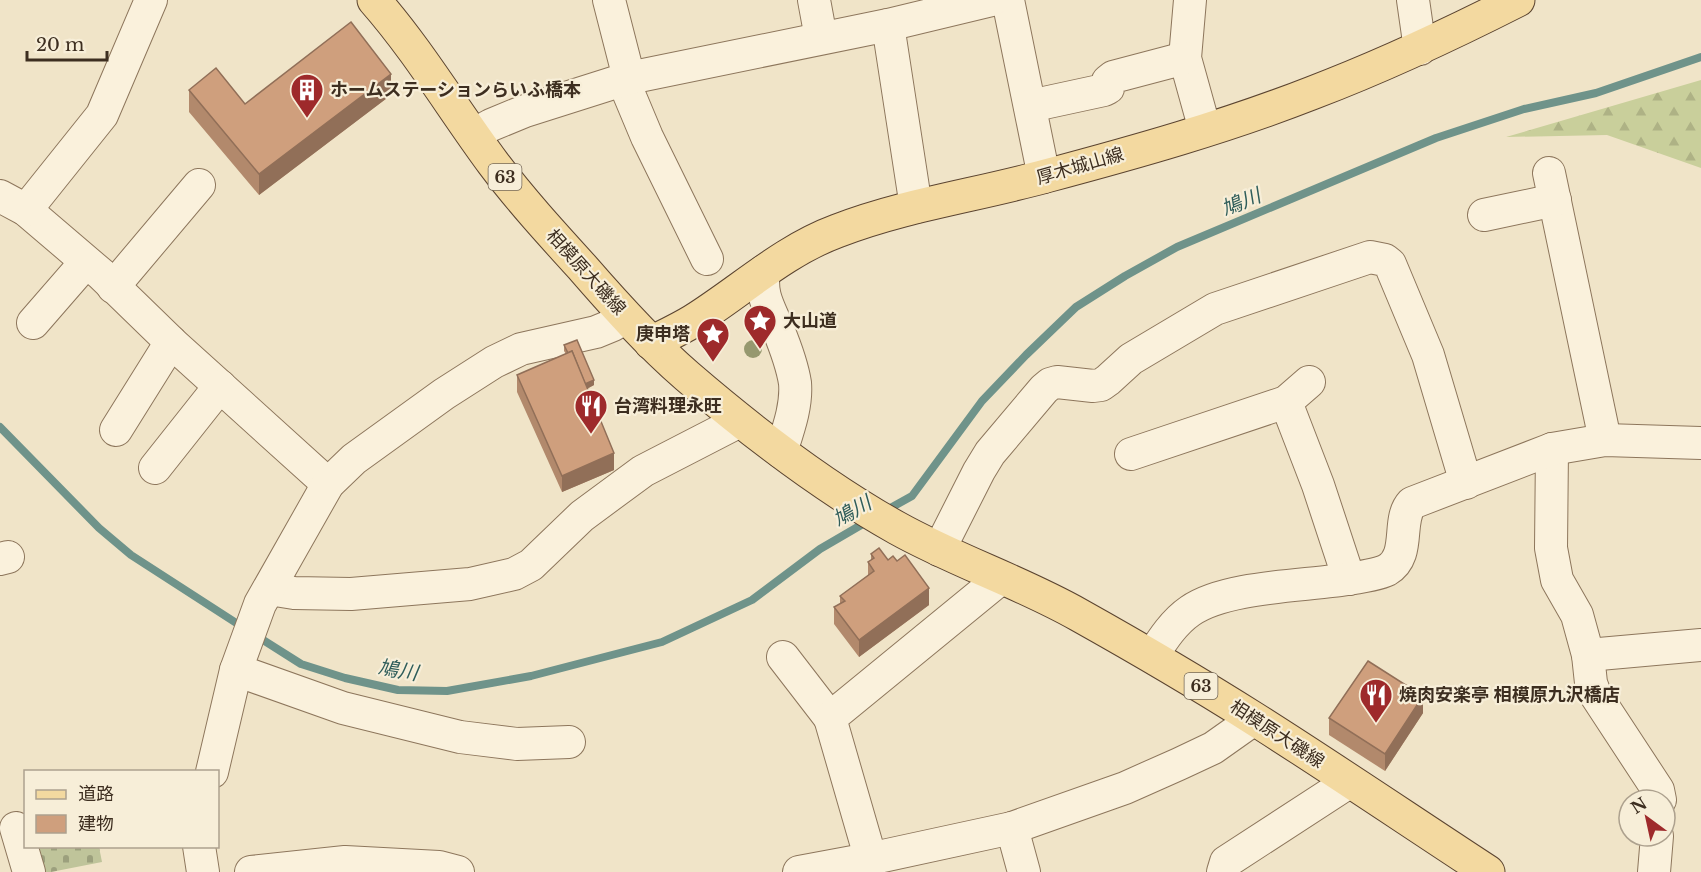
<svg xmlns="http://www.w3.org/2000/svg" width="1701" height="872" viewBox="0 0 1701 872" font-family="'Libre Baskerville','Noto Sans JP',serif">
	<defs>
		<pattern id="forest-firs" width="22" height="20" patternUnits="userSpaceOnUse" patternTransform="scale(1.5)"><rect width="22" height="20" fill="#c9cf9b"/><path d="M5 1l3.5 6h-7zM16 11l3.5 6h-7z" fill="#aeb285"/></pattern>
		<pattern id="cemetery-stones" width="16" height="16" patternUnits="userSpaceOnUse" patternTransform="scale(1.5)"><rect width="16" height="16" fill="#bfc49a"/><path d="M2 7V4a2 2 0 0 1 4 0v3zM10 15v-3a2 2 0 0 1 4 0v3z" fill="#9ca07d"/></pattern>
	</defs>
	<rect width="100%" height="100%" fill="#f0e4c8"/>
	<polygon fill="url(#forest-firs)" points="1701,80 1701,168 1607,135 1506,137"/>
	<polygon fill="url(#cemetery-stones)" points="28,847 99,847 102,862 51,872 35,872"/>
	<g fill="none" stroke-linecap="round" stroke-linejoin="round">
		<g stroke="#6f938a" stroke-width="8">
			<polyline points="0,427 99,528 131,555 244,628"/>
			<polyline points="885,511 912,496 982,401 1026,355 1076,307 1125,276 1177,247 1436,138 1524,109 1596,93 1701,57"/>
			<polyline points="255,635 301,664 345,678 398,690 447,691 531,676 662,642 752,600 820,549 868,521"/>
		</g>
		<g stroke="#8d765c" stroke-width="34">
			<g id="minor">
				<polyline points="609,0 629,78 629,94 647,137 707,259"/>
				<polyline points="814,0 821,38"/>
				<polyline points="1008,0 1044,177"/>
				<polyline points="1190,0 1185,58 1205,130"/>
				<polyline points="1413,0 1420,49"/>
				<polyline points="888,25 916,207"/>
				<polyline points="1030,106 1104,90 1108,88 1108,81 1113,77 1185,58"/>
				<polyline points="473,135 491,125 525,111 629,78 888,25 992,0"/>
				<polyline points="1549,173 1605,440"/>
				<polyline points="0,196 26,210 101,274 171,342 328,484"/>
				<polyline points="26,210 102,115 151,0"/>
				<polyline points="1484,215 1555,200"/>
				<path d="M 764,271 C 760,295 769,307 778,329 C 785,346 792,364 795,383 C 797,406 788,430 781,452"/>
				<polyline points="113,287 199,185"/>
				<polyline points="33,323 86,262"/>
				<polyline points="1286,402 1318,485 1349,579"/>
				<polyline points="116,430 171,342"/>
				<polyline points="1552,449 1551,548 1557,580 1577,615 1588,655 1591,683 1595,694 1658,790 1660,800"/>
				<polyline points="1131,454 1286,402 1309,382"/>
				<polyline points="155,468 220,386"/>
				<polyline points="939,550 979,471 990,453 1044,389 1050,384 1057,382 1093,386 1101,385 1108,380 1131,359 1215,309 1370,257 1385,260 1390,264 1428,355 1466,483"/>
				<polyline points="0,559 8,557"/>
				<polyline points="269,589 294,593 351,594 470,584 514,574 531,565 582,516 643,471 740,421"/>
				<polyline points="1588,655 1701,645"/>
				<path d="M 1152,656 C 1163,639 1174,622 1190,611 C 1222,588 1294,586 1333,581 C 1347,579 1375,576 1387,570 C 1412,555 1396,520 1412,503 L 1552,449 L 1605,440 L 1701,443"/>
				<polyline points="783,657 830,718"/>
				<polyline points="236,670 343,708 460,737 517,744 569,742"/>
				<polyline points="212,772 236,670 260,604 328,484 354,459 444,394 494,362 521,349 596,332 613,325 625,316"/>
				<polyline points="16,828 29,872"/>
				<polyline points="1012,828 1024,872"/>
				<polyline points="199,846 203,872"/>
				<polyline points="869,859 867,846 830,718 1001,578"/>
				<polyline points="251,872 345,862 439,867 458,872"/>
				<polyline points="799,872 869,859 1012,828 1125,788 1179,764 1213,748 1254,719"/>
				<polyline points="1223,872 1226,862 1349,782"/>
				<polyline points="1654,872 1657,836"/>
			</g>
		</g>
		<g stroke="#5b4430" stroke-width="35">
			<g id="major">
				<path d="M 374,0 C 418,50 453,109 493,163 C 520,199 551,233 582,267 C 615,305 649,343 687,376 C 752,432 822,486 897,528 C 956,561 1021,582 1079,615 C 1138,648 1196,682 1253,718 C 1332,768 1410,821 1488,872"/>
				<path d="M 651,343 C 665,336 680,329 693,321 C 741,291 783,251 837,231 C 904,205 977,195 1046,176 C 1136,152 1225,127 1312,93 C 1383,66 1451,34 1518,0"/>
			</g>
		</g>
		<use href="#minor" stroke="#faf1dc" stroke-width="32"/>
		<use href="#major" stroke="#f3d9a0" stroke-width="33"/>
	</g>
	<circle fill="#96986f" cx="753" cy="349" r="9"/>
	<g fill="#b2896c">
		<polygon points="189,90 245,104 391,95 259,195 189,112"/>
		<polygon points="564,345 594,385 587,389 614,470 562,492 517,392 517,375 566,354 564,351"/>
		<polygon points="871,554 929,605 859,657 834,624 834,607 840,604 840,596 868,576 868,562 871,560"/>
		<polygon points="1423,713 1385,771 1329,735 1329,718"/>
	</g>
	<g fill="#916f58">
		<polygon points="391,74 391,95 259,195 259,174"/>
		<polygon points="594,380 594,385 582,391 582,385"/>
		<polygon points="614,453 614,470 562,492 562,476"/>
		<polygon points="929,588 929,605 859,657 859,640"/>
		<polygon points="1423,696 1423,713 1385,771 1385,754"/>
	</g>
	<g fill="#cf9f7d" stroke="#916f58" stroke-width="1.5">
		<polygon points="351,22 391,74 259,174 189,90 216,68 245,104"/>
		<polygon points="577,340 594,380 585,384 572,351 568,353 564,345"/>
		<polygon points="572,351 614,453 562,476 517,375"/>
		<polygon points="879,548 888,560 893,556 897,561 905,555 929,588 859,640 834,607 845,601 840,596 874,571 868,562 874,558 871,554"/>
		<polygon points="1368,661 1423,696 1385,754 1329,718"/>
	</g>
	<defs>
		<g id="building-pin" transform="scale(1.725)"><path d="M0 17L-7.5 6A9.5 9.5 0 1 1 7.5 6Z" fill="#9e2a2b" stroke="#f7eed8"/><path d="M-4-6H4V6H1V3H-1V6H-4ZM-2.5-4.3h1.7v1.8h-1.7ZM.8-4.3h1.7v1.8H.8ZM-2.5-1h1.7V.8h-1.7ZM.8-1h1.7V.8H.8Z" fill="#fff"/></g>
		<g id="sight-pin" transform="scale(1.725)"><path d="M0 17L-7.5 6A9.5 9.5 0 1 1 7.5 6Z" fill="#9e2a2b" stroke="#f7eed8"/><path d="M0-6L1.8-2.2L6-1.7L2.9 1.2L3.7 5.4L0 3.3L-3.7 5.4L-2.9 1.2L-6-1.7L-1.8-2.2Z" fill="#fff"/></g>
		<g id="restaurant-pin" transform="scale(1.725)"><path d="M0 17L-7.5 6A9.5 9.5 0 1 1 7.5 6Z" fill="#9e2a2b" stroke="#f7eed8"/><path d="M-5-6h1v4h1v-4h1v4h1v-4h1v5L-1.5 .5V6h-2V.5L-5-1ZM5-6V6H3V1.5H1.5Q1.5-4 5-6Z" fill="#fff"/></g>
	</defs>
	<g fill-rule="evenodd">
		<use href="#building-pin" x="307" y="90"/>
		<use href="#sight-pin" x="760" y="321"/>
		<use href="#sight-pin" x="713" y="334"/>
		<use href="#restaurant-pin" x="591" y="406"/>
		<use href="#restaurant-pin" x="1376" y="695"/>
	</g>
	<g text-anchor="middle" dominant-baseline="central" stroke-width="4.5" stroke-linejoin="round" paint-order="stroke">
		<g fill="#f7eed8" stroke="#756857" stroke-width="1.5">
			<rect x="488.5" y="164" width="33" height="26" rx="4.5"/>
			<rect x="1184.5" y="673" width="33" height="26" rx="4.5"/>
		</g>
		<g font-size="16" font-weight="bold" fill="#3d2e20">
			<text x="505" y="177">63</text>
			<text x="1201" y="686">63</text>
		</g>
		<g font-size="18" font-weight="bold" fill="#3d2e20" stroke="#f7eed8" text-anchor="start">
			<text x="330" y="90">ホームステーションらいふ橋本</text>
			<text x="783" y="321">大山道</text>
			<text x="690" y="334" text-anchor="end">庚申塔</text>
			<text x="614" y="406">台湾料理永旺</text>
			<text x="1399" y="695">焼肉安楽亭 相模原九沢橋店</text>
		</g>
		<g font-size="18" fill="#3d2e20" stroke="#f7eed8">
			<text transform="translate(1080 166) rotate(-16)">厚木城山線</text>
			<text transform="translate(586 272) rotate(48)">相模原大磯線</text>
			<text transform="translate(1277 734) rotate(33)">相模原大磯線</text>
		</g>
		<g font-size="20" font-style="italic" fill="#2f5d5a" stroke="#f7eed8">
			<text transform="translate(1241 202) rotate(-23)">鳩川</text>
			<text transform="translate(852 511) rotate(-30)">鳩川</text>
			<text transform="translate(398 670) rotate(9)">鳩川</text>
		</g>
	</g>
	<rect x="24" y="770" width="195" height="78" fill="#f7eed8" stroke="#ada18e" stroke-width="1.5"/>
	<rect x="36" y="790" width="30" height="9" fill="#f3d9a0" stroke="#ada18e" stroke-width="1.5"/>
	<text x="78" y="800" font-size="18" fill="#3d2e20">道路</text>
	<rect x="36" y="815" width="30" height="18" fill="#cf9f7d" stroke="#ada18e" stroke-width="1.5"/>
	<text x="78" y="830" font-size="18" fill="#3d2e20">建物</text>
	<g transform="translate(1647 818) rotate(327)"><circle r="28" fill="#f7eed8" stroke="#ada18e" stroke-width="1.5"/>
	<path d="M0-4.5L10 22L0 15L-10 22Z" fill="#9e2a2b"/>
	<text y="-9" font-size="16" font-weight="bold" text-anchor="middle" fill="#3d2e20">N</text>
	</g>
	<path d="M27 51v9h80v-9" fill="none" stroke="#3d2e20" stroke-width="3"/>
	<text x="36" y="51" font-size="18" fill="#3d2e20" stroke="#f7eed8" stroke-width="4.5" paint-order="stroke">20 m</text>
</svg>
